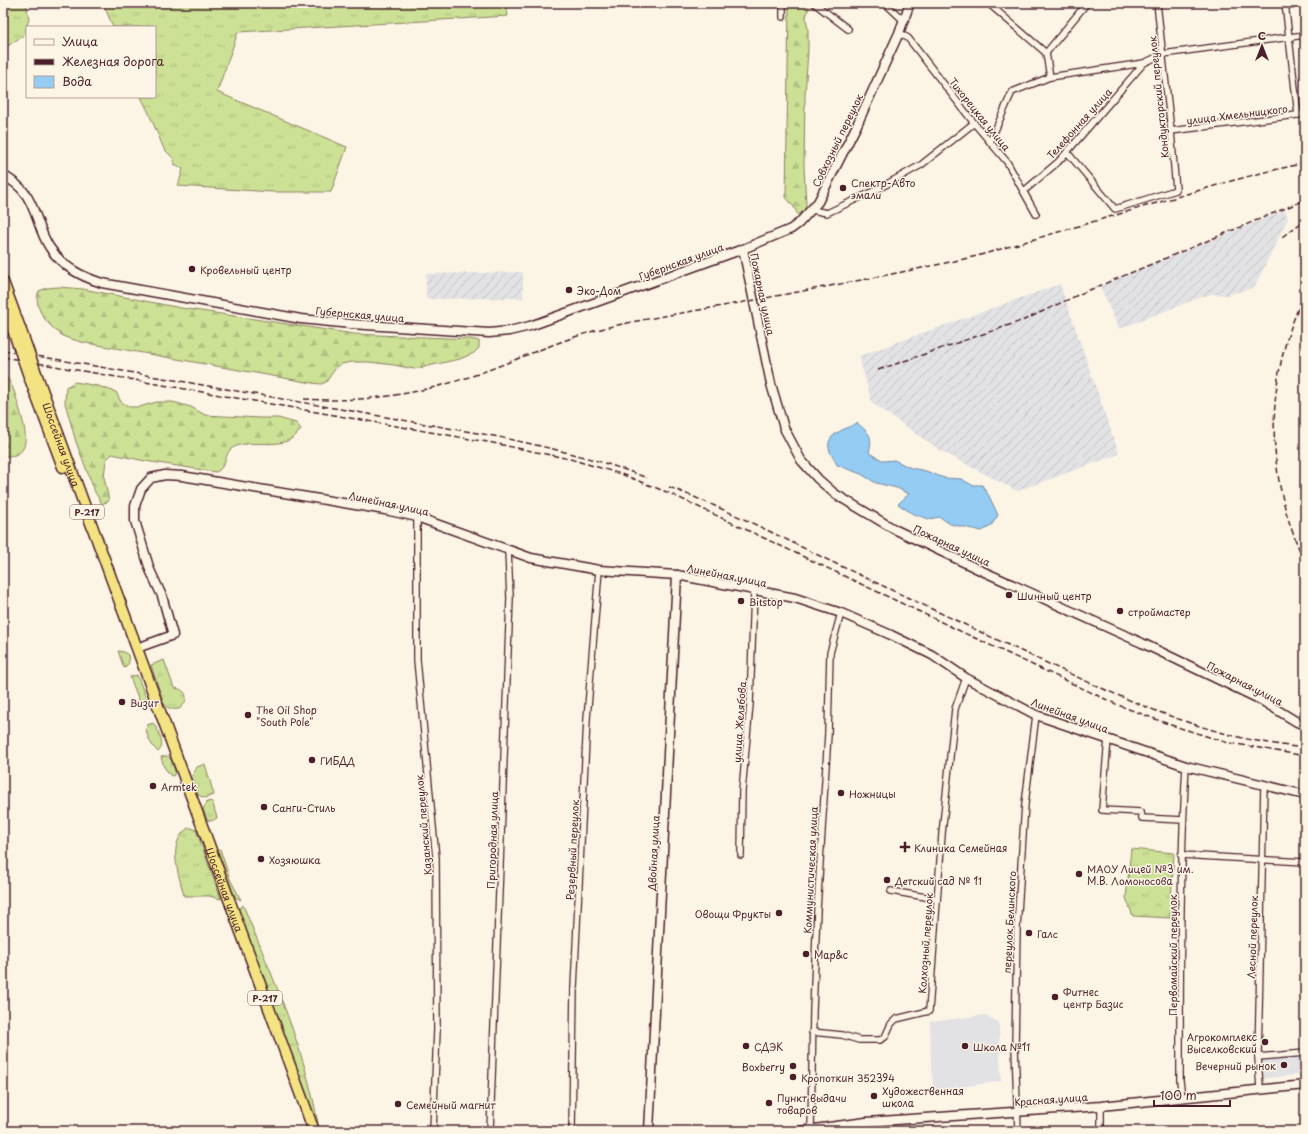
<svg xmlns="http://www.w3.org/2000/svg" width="1308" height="1134" viewBox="0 0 1308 1134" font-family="'Playpen Sans',sans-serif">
	<defs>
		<pattern id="industrial-furrows" width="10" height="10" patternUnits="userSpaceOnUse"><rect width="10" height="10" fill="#e2e1e4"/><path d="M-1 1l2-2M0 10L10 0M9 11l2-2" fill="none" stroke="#c3c1c4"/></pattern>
		<pattern id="grass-tufts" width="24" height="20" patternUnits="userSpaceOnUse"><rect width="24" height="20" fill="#cce196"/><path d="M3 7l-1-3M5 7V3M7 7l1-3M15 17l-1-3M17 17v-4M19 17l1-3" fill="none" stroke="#b1c181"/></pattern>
		<pattern id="forest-firs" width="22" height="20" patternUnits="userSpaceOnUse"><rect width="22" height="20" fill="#cce196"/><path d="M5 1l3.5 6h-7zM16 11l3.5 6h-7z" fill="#b1c181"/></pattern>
	</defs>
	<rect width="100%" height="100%" fill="#fcf5e5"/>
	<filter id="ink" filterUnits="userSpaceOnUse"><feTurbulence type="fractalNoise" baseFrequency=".025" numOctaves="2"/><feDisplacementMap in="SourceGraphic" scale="8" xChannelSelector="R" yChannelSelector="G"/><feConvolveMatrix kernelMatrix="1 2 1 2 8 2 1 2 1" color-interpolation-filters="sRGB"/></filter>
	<g filter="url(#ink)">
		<g fill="#e2e1e4">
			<polygon points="983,1015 999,1022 1001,1081 934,1091 931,1069 930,1022"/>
			<polygon points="1305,1053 1305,1074 1259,1079 1258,1057"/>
		</g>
		<g fill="url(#industrial-furrows)">
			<polygon points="1285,210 1288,218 1254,288 1226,295 1211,294 1201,297 1119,329 1100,286"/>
			<polygon points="523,272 523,298 426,299 426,274"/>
			<polygon points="1060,284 1119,454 1017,491 941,451 872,403 859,356"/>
		</g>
		<g fill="url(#grass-tufts)" stroke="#8b8060">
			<polygon points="3,3 26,3 29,19 24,35 3,49"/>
			<polygon points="103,3 506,3 508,16 238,32 217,92 347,147 331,192 273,192 178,186 183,169 174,164 174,159 164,149 148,111 141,97 155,97 155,27 113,27"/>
			<polygon points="118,651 124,652 128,655 129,663 124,668"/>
			<path d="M 164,660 L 174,688 C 189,689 189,702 179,709 C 172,710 169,709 164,704 L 151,665 Z"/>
			<polygon points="137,675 147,700 140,703 130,677"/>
			<path d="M 153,723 L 155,725 C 159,734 166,744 158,752 C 152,746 144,734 147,725 Z"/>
			<polygon points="167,756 171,759 175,771 174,775 171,776 164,767 161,757"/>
			<polygon points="205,764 214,795 205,798 198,795 192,776 197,767"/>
			<polygon points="212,801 217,818 211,821 207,820 203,809 207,802"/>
			<path d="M 188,828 L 192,828 L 196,830 L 221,899 L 209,896 L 184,896 C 179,874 166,844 188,828 Z"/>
			<polygon points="220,849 230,879 241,900 235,897 233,892 217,850"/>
			<polygon points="1131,849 1174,853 1170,918 1133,916 1126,898"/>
			<path d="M 243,905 C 273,978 306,1051 319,1129 L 238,910 Z"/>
		</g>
		<g fill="url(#forest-firs)" stroke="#8b8060">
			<polygon points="789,3 810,3 806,17 808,31 808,50 805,95 804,166 806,205 805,211 798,215 794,207 786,197"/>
			<path d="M 58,287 L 83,289 L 181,308 L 354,334 L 470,339 L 479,341 L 479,348 L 474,353 L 460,359 L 414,369 L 394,365 L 369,362 L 352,362 L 341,364 L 335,369 L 326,382 L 321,384 L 312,383 L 81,342 C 76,340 70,339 65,337 C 51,329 31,308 39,291 L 47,288 Z"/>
			<path d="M 3,374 C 13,382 15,395 19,407 C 24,425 36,459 3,456 Z"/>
			<path d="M 75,382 L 98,386 L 116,392 L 121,402 L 130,407 L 139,407 L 157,402 L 173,402 L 191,407 L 205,415 L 260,418 L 278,418 L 296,423 L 301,429 C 285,454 257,437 234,447 C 225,451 227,462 221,468 C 220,470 218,471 216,472 L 145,461 L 112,454 L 106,460 L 104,477 L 109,501 L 102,504 L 95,492 L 76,442 L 65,403 L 66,387 Z"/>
		</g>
		<path fill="#94ccf3" stroke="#7687a3" d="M 857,423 C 870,434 873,435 869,453 L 884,461 L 894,460 L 911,468 L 926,471 L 944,478 L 961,479 L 972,485 L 982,485 L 989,496 L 998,515 L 991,526 L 982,531 L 950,524 L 940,517 L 929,519 L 913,514 L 898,504 L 909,494 L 897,488 L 876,483 L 861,474 L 837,465 C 835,460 830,454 829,448 C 826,433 847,429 857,423 Z"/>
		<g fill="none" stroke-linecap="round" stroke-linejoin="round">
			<g stroke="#4a1f2b" stroke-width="8">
				<g id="street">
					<polyline points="814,3 848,29"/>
					<polyline points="885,3 903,20"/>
					<polyline points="988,3 1046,53 1050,77"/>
					<polyline points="1285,3 1298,115"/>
					<polyline points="783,17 783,3"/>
					<polyline points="899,33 908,38 974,123 1007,162 1036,214"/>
					<polyline points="1046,53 1087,3"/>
					<polyline points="1171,131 1305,114"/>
					<polyline points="990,142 1012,92 1050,77 1144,63 1163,54 1305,35"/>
					<polyline points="1067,152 1115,209 1176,190 1171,131 1157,3"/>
					<polyline points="1024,191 1058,162 1067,152 1144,63"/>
					<polyline points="812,210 827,213 878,189 921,165 974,123"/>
					<polyline points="417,517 417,660 436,858 437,1030 433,1131"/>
					<polyline points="1108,739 1102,810 1141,812 1142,818 1183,820"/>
					<polyline points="741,855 742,791 750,704 754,591"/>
					<polyline points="1181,855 1305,862"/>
					<polyline points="891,891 937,899"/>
					<polyline points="812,1032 842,1035 859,1040 880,1040 885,1037 891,1024 896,1019 929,1011 942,834 955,709 966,678"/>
					<polyline points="1258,1057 1305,1053"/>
					<polyline points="1260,1089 1258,1057 1264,785"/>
					<path d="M 1182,1097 L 1180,1081 C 1180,976 1180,871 1186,766"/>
					<polyline points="1101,1106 1101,1131"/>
					<polyline points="811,1130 813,1011 817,910 828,734 830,653 841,613"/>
					<polyline points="490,1131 510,598 508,550"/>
					<polyline points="572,1131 574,988 587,719 599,570"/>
					<polyline points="1018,1131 1015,1047 1017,928 1025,804 1036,715"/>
				</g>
			</g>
			<g stroke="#4a1f2b" stroke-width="11">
				<g id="secondary">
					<path d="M 3,175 C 11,180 18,184 24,192 C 37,208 38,231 50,248 C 63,267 80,276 102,283 L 301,319 L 351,324 L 489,333 L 509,331 L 530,326 L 743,249 L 791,229 L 799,223 L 818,202 L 856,127 L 899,33 L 910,3"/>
					<polyline points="743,249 771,384 784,428 801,460 818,479 835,494 894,529 980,570 1142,643 1261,700 1297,722 1305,725"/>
					<polyline points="137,648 173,635 162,596 150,570 135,521 135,506 141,489 151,478 165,475 182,476 385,510 417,517 531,558 599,570 677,575 795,598 841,613 891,635 932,655 966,678 1036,715 1186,766 1305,795"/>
					<polyline points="866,1122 867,1131"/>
					<polyline points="649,1131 677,575"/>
					<polyline points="799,1131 866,1122 1101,1106 1305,1085"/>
				</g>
			</g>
			<g stroke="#4a1f2b" stroke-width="13">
				<g id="highway">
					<polyline points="3,282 20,328"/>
					<polyline points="3,302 13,330"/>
					<path id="s1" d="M 37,376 L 314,1131"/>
					<polyline points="30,379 63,467"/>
				</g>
			</g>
			<use href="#street" stroke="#fcf5e5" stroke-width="5.5"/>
			<use href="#secondary" stroke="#fcf5e5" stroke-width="8"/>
			<use href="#highway" stroke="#f4e382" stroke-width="10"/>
			<g stroke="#4a1f2b" stroke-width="1.5" stroke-dasharray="6 3" stroke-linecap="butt">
				<polyline points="1282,237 1305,220"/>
				<path d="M 1305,292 C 1296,313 1287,335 1282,358 C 1266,426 1275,499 1305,562"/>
				<path d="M 3,350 L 494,436 C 547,447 596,458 647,478"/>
				<polyline points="3,357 493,443 570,459 621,474 669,493 977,639 1118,705 1171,725 1225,742 1305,756"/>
				<polyline points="878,370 1024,320 1080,294 1305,200"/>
				<path d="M 304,399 C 363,403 420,394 475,375 C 520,359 563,338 609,327 C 652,317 696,311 739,303 C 818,288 898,274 977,256 L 1231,181 L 1265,172 L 1305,163"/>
				<path d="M 669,487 C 724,508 777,535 830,561 C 894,591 957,621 1021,651 C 1088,682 1155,715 1227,734 C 1252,741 1279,745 1305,748"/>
			</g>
			<g stroke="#4a1f2b" stroke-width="13" stroke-linecap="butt">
				<g id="highway-bridge">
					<polyline points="20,328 37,376"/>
					<polyline points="13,330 30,379"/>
				</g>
			</g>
			<use href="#highway-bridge" stroke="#f4e382" stroke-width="10"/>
		</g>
	</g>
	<g fill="#4a1f2b" stroke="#fcf5e5" stroke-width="1.5">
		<circle cx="843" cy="188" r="4"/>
		<circle cx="192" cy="269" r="4"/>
		<circle cx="569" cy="290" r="4"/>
		<circle cx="1009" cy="595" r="4"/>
		<circle cx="741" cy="601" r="4"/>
		<circle cx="1120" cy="611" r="4"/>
		<circle cx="122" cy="702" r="4"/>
		<circle cx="248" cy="715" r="4"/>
		<circle cx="312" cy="760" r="4"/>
		<circle cx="153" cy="786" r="4"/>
		<circle cx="841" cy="793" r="4"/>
		<circle cx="264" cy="807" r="4"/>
		<path d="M903 841h4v4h4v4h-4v4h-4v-4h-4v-4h4z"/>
		<circle cx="261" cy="859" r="4"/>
		<circle cx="1079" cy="874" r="4"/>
		<circle cx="887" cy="880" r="4"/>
		<circle cx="779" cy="913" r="4"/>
		<circle cx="1029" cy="933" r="4"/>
		<circle cx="806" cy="954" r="4"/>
		<circle cx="1055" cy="997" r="4"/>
		<circle cx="1265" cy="1042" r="4"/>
		<circle cx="746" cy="1046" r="4"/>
		<circle cx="965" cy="1046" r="4"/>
		<circle cx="1284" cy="1065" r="4"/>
		<circle cx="793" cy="1066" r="4"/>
		<circle cx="793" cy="1077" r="4"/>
		<circle cx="874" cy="1096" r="4"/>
		<circle cx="769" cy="1103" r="4"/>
		<circle cx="398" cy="1104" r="4"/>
	</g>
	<g text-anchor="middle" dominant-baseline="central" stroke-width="3" stroke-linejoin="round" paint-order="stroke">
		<g fill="#fcf5e5" stroke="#7f5f63" stroke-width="1">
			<rect x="70" y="505" width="34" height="14" rx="3"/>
			<rect x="248" y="991" width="34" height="14" rx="3"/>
		</g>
		<g font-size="9" font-weight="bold" fill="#4a1f2b">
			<text x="87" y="512">Р-217</text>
			<text x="265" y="998">Р-217</text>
		</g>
		<g font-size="10" fill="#4a1f2b" stroke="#fcf5e5">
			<text transform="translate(1158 97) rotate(-96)">Кондукторский переулок</text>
			<text transform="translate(980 114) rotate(51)">Тихорецкая улица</text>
			<text transform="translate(1237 114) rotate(-7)">улица Хмельницкого</text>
			<text transform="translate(1079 123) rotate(-48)">Телефонная улица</text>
			<text transform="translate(837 140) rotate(-64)">Совхозный переулок</text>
			<text transform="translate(681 261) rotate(-20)">Губернская улица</text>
			<text transform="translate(763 294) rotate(78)">Пожарная улица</text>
			<text transform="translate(360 314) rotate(5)">Губернская улица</text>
			<text stroke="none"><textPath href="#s1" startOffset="73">Шоссейная улица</textPath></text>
			<text transform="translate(389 503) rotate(12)">Линейная улица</text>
			<text transform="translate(952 545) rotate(25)">Пожарная улица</text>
			<text transform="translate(727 575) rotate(11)">Линейная улица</text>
			<text transform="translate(1245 683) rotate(27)">Пожарная улица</text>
			<text transform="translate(1070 715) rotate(20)">Линейная улица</text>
			<text transform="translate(739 722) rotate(-86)">улица Желябова</text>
			<text transform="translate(423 825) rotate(-95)">Казанский переулок</text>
			<text transform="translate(492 840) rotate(-88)">Пригородная улица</text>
			<text transform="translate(572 850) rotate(-87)">Резервный переулок</text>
			<text transform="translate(653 853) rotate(-87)">Двойная улица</text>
			<text transform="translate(810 870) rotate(-87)">Коммунистическая улица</text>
			<text stroke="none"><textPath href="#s1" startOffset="547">Шоссейная улица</textPath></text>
			<text transform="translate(1009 922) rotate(-87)">переулок Белинского</text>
			<text transform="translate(1252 937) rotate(-88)">Лесной переулок</text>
			<text transform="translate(925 943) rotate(-86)">Колхозный переулок</text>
			<text transform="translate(1172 955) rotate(-90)">Первомайский переулок</text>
			<text transform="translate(1051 1099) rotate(-4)">Красная улица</text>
		</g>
		<g font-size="10" fill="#4a1f2b" stroke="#fcf5e5" text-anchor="start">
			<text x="851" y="182">Спектр-Авто<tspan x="851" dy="12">эмали</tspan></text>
			<text x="200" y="269">Кровельный центр</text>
			<text x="577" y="290">Эко-Дом</text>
			<text x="1017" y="595">Шинный центр</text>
			<text x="749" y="601">Bitstop</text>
			<text x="1128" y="611">строймастер</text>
			<text x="130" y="702">Визит</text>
			<text x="256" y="709">The Oil Shop<tspan x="256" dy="12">"South Pole"</tspan></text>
			<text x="320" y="760">ГИБДД</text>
			<text x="161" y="786">Armtek</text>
			<text x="849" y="793">Ножницы</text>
			<text x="272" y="807">Санги-Стиль</text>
			<text x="914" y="847">Клиника Семейная</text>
			<text x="269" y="859">Хозяюшка</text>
			<text x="1087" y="868">МАОУ Лицей №3 им.<tspan x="1087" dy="12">М.В. Ломоносова</tspan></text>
			<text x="895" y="880">Детский сад № 11</text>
			<text x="771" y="913" text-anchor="end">Овощи Фрукты</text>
			<text x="1037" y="933">Галс</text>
			<text x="814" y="954">Мар&amp;с</text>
			<text x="1063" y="991">Фитнес<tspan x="1063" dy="12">центр Базис</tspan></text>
			<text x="1257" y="1036" text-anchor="end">Агрокомплекс<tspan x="1257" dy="12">Выселковский</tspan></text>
			<text x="754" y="1046">СДЭК</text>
			<text x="973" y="1046">Школа №11</text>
			<text x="1276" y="1065" text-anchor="end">Вечерний рынок</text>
			<text x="785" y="1066" text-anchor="end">Boxberry</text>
			<text x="801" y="1077">Кропоткин 352394</text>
			<text x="882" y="1090">Художественная<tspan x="882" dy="12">школа</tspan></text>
			<text x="777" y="1097">Пункт выдачи<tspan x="777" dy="12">товаров</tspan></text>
			<text x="406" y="1104">Семейный магнит</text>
		</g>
	</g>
	<rect width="1308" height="1134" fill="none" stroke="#fcf5e5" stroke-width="16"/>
	<rect x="8" y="8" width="1292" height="1118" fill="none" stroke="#4a1f2b" stroke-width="1.5" filter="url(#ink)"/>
	<rect x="26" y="26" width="130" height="72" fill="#fcf5e5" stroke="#b59f9b"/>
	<rect x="34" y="39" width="20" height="6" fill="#fcf5e5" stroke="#b59f9b"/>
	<text x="62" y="46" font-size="12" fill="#4a1f2b">Улица</text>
	<rect x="34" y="59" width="20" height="6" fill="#4a1f2b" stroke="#b59f9b"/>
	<text x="62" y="66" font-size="12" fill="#4a1f2b">Железная дорога</text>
	<rect x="34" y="76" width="20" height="12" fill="#94ccf3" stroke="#b59f9b"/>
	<text x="62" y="86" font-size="12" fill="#4a1f2b">Вода</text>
	<g transform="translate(1262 46)" stroke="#fcf5e5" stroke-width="3" paint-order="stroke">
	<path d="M0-3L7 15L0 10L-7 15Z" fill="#4a1f2b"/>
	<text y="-6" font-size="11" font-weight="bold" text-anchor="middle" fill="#4a1f2b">С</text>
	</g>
	<path d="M1154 1100v6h76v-6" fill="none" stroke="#4a1f2b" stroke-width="2"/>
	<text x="1160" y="1100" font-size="12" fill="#4a1f2b" stroke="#fcf5e5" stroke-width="3" paint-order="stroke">100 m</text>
</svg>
